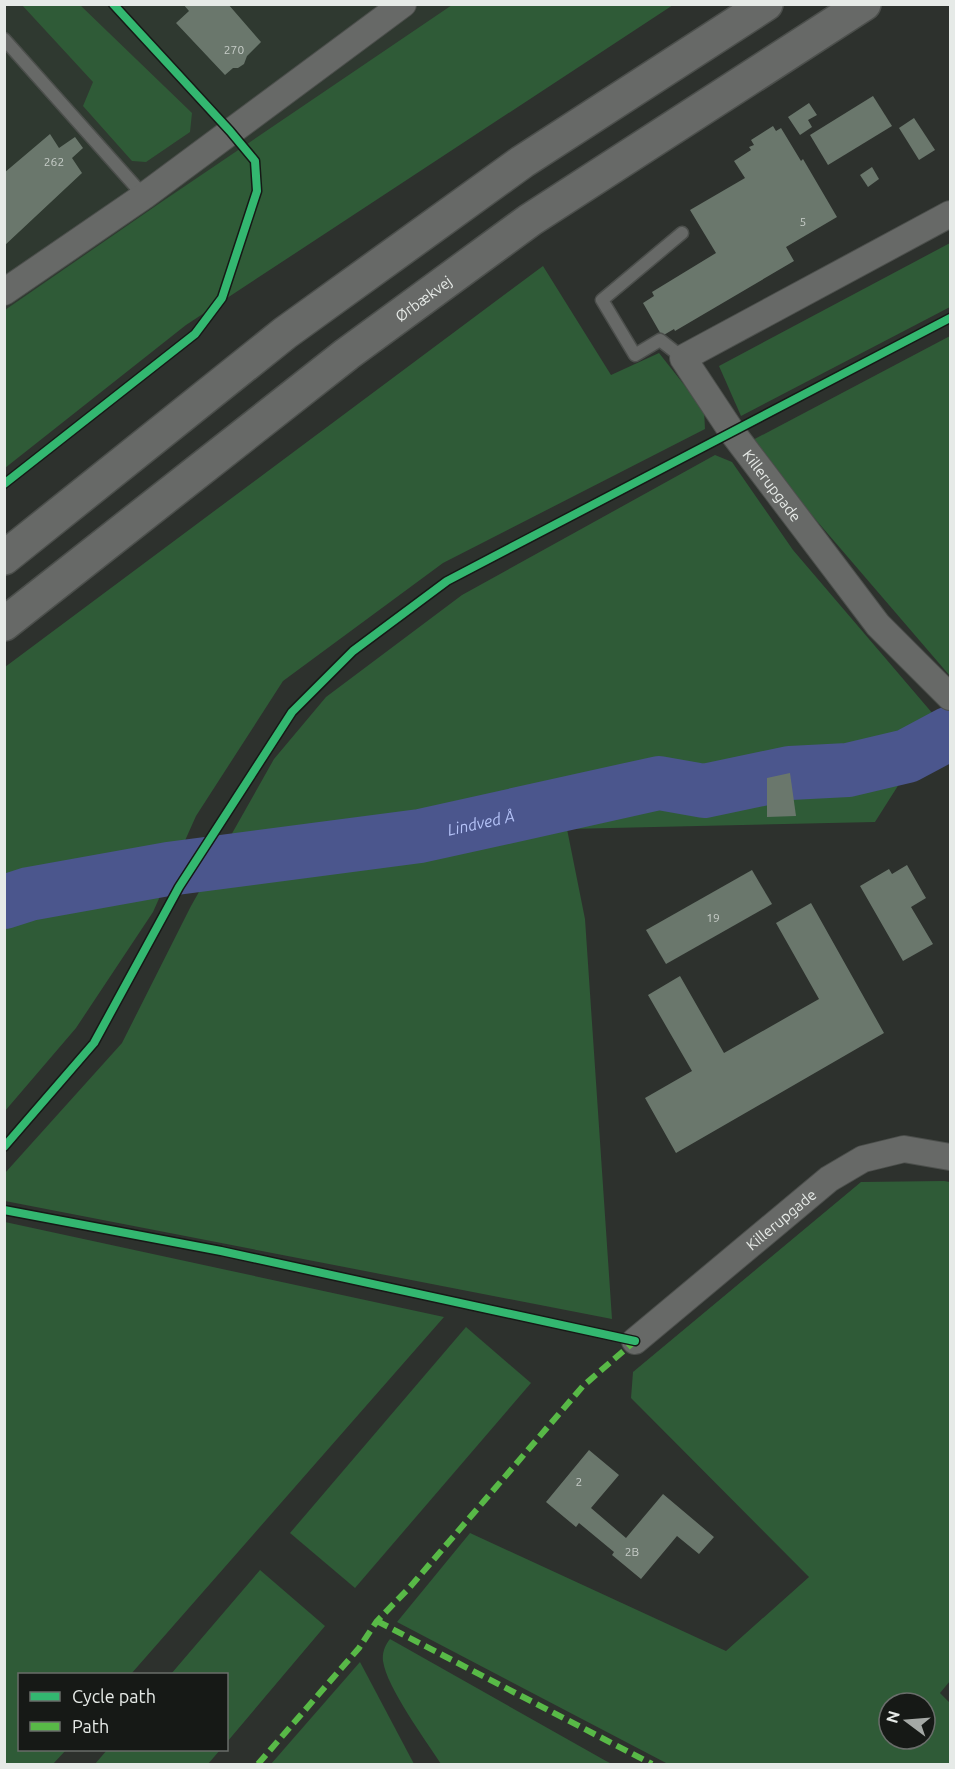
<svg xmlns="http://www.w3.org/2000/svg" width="955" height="1769" viewBox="0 0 955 1769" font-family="Ubuntu,sans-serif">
	<rect width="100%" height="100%" fill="#2d312d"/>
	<polygon fill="#2f3930" points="5,5 644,5 5,405"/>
	<g fill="#2f5b37" fill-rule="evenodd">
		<polygon points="22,5 80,5 192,113 190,132 146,162 132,161 83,106 93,82"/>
		<polygon points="452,5 673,5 186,325 5,468 5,310 160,203"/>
		<polygon points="950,243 950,307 741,416 719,366"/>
		<polygon points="543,266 611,375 659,353 704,410 705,429 443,563 283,681 196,816 153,912 76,1028 5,1111 5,667"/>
		<polygon points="950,336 950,676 749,442"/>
		<polygon points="715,455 732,462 793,550 939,721 875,822 567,829 585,919 612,1319 5,1201 5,1173 122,1043 191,906 274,759 326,697 462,595"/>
		<path d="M 944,1181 L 950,1182 L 950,1681 L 940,1693 L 950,1703 L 950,1764 L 668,1764 L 397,1622 L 470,1533 L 726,1651 L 809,1577 L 631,1398 L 633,1372 L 861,1182 ZM 889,1703 L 925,1703 L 925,1739 L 889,1739 Z"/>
		<polygon points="5,1222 444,1317 131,1674 20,1674 20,1750 66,1750 53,1764 5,1764"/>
		<polygon points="466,1327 531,1383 355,1588 290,1533"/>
		<polygon points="260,1570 325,1626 227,1742 226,1674 171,1674"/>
		<path d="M 390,1639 L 606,1761 L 612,1764 L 441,1764 C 425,1739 387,1688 383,1661 C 382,1653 385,1645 390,1639 Z"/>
		<polygon points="360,1662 414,1764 271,1764"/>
		<polygon points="107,1750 220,1750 208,1764 95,1764"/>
	</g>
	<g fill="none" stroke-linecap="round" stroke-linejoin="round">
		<path stroke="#4b568d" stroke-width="54" id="s1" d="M 4,902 L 29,894 L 168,869 L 420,836 L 659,783 L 704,791 L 790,773 L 848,770 L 907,756 L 950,733"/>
	</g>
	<g fill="#6a776c">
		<polygon points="183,4 228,4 261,42 247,56 244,64 238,68 233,68 225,75 176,23 189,11"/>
		<polygon points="873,96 892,126 828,165 810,135"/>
		<polygon points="809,103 817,115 808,120 812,127 800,135 788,117"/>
		<polygon points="914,118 935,150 919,160 899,128"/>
		<polygon points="773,126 776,131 781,128 801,161 803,159 837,217 786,247 794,261 675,331 674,329 662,336 643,303 654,296 652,292 716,253 690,210 745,178 734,161 751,150 749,147 754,145 751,140"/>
		<polygon points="50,134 59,148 75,137 83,148 72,158 82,173 4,246 4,173"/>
		<polygon points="872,167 879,179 868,187 860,175"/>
		<polygon points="790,773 796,816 767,817 767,778"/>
		<polygon points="907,865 926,898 911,907 933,944 903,961 860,886 889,869 892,874"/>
		<polygon points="752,870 772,904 666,964 646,930"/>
		<polygon points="811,903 884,1033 676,1153 645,1098 692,1071 648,995 680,976 724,1053 819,999 776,923"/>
		<polygon points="589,1450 619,1475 591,1508 626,1538 663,1494 714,1537 699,1554 677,1536 641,1579 612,1555 614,1552 579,1523 576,1527 546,1502"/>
	</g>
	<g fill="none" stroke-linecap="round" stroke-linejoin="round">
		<g stroke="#4c4f4c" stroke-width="15">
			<g id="lane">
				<polyline points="4,39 144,196"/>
				<polyline points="682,233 602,300 635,355 660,340 683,358"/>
			</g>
		</g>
		<g stroke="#4c4f4c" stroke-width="28">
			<g id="street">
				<path id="s2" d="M 950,214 L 683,358 L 732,432 L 878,625 L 950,697"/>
				<polyline points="4,292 144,196 403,4"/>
				<path id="s3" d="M 635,1341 L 829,1179 L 863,1159 L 904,1149 L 950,1157"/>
			</g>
		</g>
		<g stroke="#4c4f4c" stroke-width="36">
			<g id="secondary">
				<polyline points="4,558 285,333 522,162 766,4"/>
				<path id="s4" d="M 4,624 L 347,354 L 530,220 L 864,4"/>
			</g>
		</g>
		<use href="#lane" stroke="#676967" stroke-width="12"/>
		<use href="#street" stroke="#676967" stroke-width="26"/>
		<use href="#secondary" stroke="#676967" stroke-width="33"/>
		<g stroke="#58b947" stroke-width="6" stroke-dasharray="12 6" stroke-linecap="butt">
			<polyline points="377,1621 652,1764"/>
			<polyline points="258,1764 359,1648 377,1621 410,1587 583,1386 635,1341"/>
		</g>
		<g stroke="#161916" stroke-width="11">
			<g id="cycleway">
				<polyline points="4,484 195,334 222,298 257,191 255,161 230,131 113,4"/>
				<polyline points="4,1147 94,1043 179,887 292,712 353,651 447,581 950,318"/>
				<polyline points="4,1210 221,1251 635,1341"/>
			</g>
		</g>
		<use href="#cycleway" stroke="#33b770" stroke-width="8"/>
	</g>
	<g text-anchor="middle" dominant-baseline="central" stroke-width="6" stroke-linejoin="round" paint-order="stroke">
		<g font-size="12" fill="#c7cdc8">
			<text x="234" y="49">270</text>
			<text x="54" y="161">262</text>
			<text x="803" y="221">5</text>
			<text x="713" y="917">19</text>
			<text x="579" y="1481">2</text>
			<text x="632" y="1551">2B</text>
		</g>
		<g font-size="15" fill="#e6eae7" stroke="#161916">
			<text stroke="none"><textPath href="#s4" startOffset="531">Ørbækvej</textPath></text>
			<text stroke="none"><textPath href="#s2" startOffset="459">Killerupgade</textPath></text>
			<text stroke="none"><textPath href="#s3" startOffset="190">Killerupgade</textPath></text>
		</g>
		<g font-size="16" font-style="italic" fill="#b5c3f8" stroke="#161916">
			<text stroke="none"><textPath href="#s1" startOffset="484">Lindved Å</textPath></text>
		</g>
	</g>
	<rect width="955" height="1769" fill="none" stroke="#e6eae7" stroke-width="12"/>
	<rect x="18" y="1673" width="210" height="78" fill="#161916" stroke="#696d6a" stroke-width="1.5"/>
	<rect x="30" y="1692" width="30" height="9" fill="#33b770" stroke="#696d6a" stroke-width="1.5"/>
	<text x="72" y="1703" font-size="18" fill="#e6eae7">Cycle path</text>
	<rect x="30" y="1722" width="30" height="9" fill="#58b947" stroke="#696d6a" stroke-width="1.5"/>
	<text x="72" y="1733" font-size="18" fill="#e6eae7">Path</text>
	<g transform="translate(907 1721) rotate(286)"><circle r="28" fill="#161916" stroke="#696d6a" stroke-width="1.5"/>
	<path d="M0-4.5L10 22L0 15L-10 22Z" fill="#a5a9a6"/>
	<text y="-9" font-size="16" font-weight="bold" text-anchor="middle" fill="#e6eae7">N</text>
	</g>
</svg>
